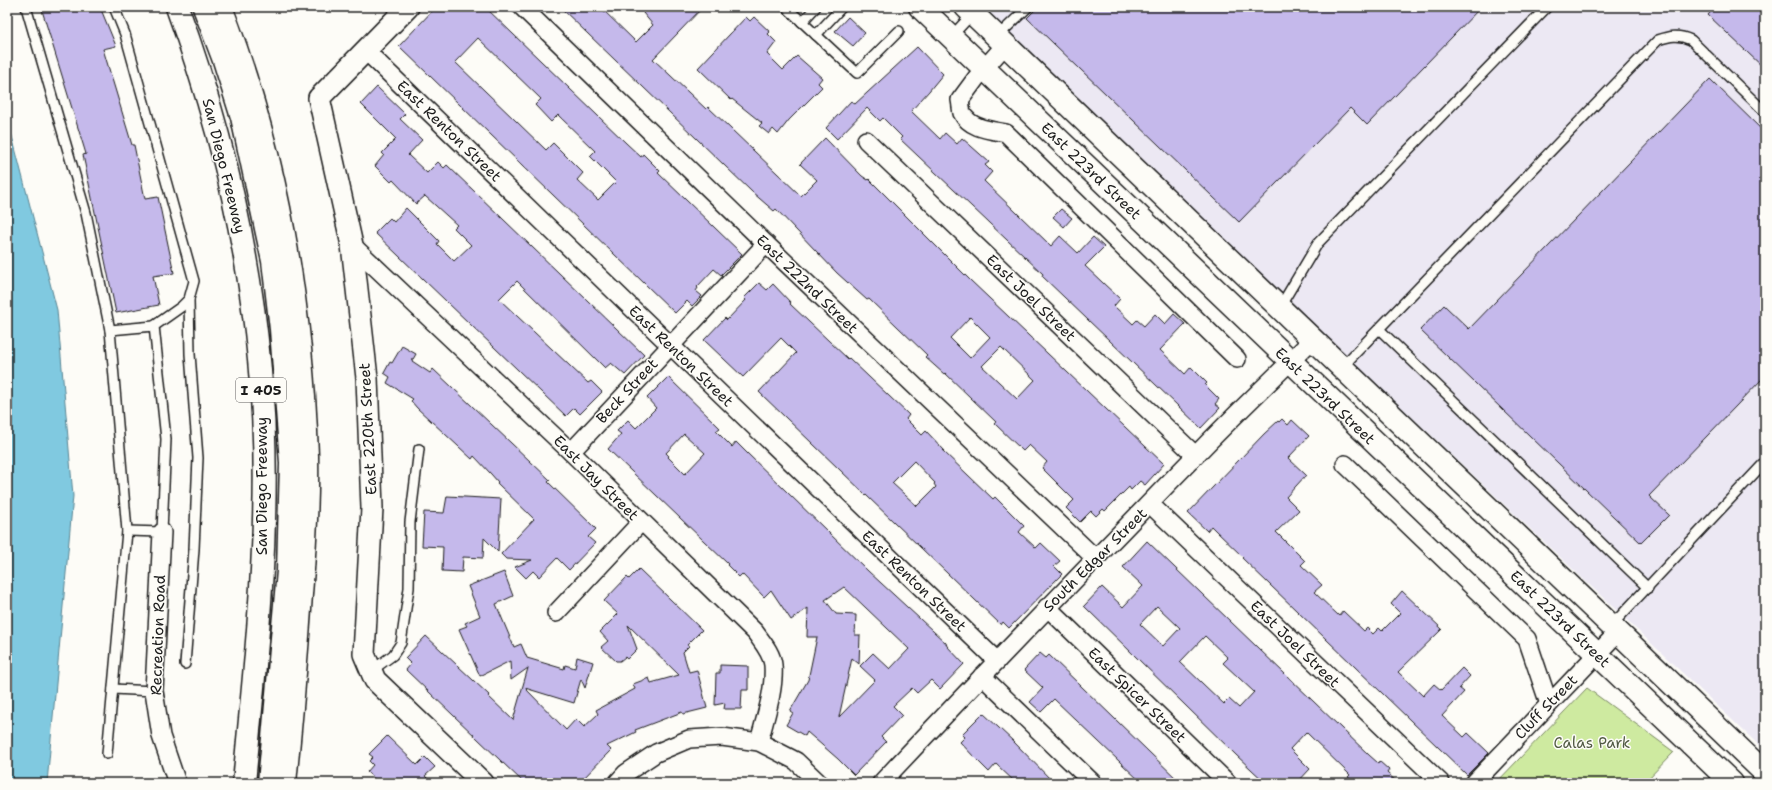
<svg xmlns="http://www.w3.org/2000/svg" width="1772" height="790" viewBox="0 0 1772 790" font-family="'Shantell Sans',sans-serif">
	<rect width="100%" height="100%" fill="#fdfcf7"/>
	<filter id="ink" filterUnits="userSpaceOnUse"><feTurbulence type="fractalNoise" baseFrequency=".025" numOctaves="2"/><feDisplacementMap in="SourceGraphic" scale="8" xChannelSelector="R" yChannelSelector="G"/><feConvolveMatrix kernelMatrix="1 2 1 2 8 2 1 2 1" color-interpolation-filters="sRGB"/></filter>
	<g filter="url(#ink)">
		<polygon fill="#ece8f3" points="984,7 1765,7 1765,751 1304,315"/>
		<polygon fill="#ceeaa0" stroke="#75835e" points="1587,688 1674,752 1644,783 1496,783"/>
		<polygon fill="#80c9e0" stroke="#588492" points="7,117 57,310 73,496 47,783 7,783"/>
		<g fill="#c5b9eb" stroke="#1c1c1c" fill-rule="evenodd">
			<polygon points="41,7 100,7 116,46 103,49 132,145 134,145 145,199 158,197 174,273 153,276 159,305 116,313 83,155 86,154"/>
			<path d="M 436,7 L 485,7 L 626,143 L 641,157 L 643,154 L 660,171 L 658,173 L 742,254 L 721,275 L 714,269 L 697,287 L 698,288 L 696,291 L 702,296 L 692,306 L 687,301 L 675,313 L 399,46 ZM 478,38 L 541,99 L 535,105 L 551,122 L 558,115 L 595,151 L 590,156 L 616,182 L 598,200 L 577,180 L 583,173 L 553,143 L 546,150 L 455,62 Z"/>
			<path d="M 560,7 L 600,7 L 636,42 L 653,25 L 643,13 L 649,7 L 703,7 L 653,59 L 706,109 L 708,107 L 801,196 L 817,180 L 800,164 L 825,138 L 862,176 L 868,180 L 869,179 L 970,280 L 1164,464 L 1145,485 L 1140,481 L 1131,490 L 1129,487 L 1105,511 L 1103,509 L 1096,516 L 1091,511 L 1080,522 L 1066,508 L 1074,500 L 1042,468 L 1047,462 L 1029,445 L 1023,451 L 994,423 L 996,422 L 945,373 L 944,374 L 925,357 L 927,355 L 869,299 L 867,300 L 837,273 L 776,209 L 774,211 L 752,192 ZM 970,317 L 990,337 L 970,358 L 950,338 ZM 1001,347 L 1035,380 L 1017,399 L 982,366 Z"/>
			<polygon points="1038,7 1481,7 1367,125 1350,108 1239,222 1027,18"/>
			<polygon points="1715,7 1765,7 1765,69 1708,15"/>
			<polygon points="746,17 750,21 754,17 770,32 768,34 776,42 767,54 783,70 797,56 822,78 818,83 822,87 789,120 778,134 773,129 769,134 759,126 762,123 732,99 731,100 698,68"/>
			<polygon points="848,17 865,33 853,46 835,31"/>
			<polygon points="917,47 943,74 929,91 911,111 940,139 945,133 957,144 962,138 989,162 985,165 992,172 984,181 1051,246 1060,236 1078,253 1093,237 1104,247 1085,266 1120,299 1114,306 1133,324 1137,320 1144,326 1155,314 1165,324 1174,314 1185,324 1160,350 1185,374 1191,367 1207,383 1205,385 1219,399 1215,404 1220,408 1201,428 1042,276 1043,274 900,139 902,137 883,118 880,121 867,108 837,139 826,128 851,101 855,104"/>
			<polygon points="1710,79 1765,133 1765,376 1649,496 1669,515 1641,543 1420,330 1444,305 1469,329"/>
			<polygon points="377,87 405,114 400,119 422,140 408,155 427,173 438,162 444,168 447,165 644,355 625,375 611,363 605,368 517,281 499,299 588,383 591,381 602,392 580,414 574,408 566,416 375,233 390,218 394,222 406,208 439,241 437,244 454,261 471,245 454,228 457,225 425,196 416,204 393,180 391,182 375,166 384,155 382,153 396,139 361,104"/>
			<polygon points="1061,209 1072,218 1064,227 1053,217"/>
			<path d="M 759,283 L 767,290 L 773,284 L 791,303 L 790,304 L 848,359 L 849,358 L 909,415 L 906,419 L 922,435 L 926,431 L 944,450 L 943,451 L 993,499 L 995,497 L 1024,526 L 1019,532 L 1036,548 L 1041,543 L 1060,561 L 1054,566 L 1062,574 L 1009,628 L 1003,622 L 1001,625 L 759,392 L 796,353 L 781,338 L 743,377 L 704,340 L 725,318 L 727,320 L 746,300 L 744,298 ZM 914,461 L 935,483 L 934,484 L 936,487 L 917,506 L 892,483 Z"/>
			<polygon points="402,346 416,354 412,361 430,373 433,369 550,480 548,482 596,529 588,537 595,543 569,570 557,558 539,577 533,571 526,578 515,567 532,560 506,559 501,554 534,519 497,483 498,482 491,474 474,456 472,459 417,408 411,401 413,399 387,383 390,377 384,373 390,362 392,363"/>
			<path d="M 668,377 L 720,428 L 716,431 L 732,447 L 736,442 L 747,453 L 868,571 L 946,643 L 947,646 L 964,664 L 940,689 L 931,680 L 917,693 L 912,688 L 893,706 L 902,715 L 881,737 L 886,742 L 854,775 L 838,759 L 807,732 L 805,736 L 786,725 L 793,713 L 790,711 L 808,680 L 817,637 L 807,637 L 808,608 L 791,620 L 771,590 L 764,597 L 742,574 L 739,577 L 727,565 L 728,564 L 608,449 L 621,434 L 617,431 L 628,420 L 636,428 L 656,408 L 647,398 ZM 684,434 L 705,453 L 685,474 L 668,457 L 669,456 L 666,453 ZM 844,587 L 909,649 L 890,669 L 873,653 L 860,666 L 875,680 L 839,717 L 852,658 L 859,664 L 860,635 L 855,635 L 856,615 L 836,614 L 825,600 Z"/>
			<polygon points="1282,419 1288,425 1292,420 1309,436 1288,458 1306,475 1286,497 1299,510 1276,532 1305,561 1301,565 1322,585 1314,592 1339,616 1343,611 1364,631 1367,628 1373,634 1379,628 1382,631 1400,613 1391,604 1402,591 1442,629 1398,672 1423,696 1434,684 1441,690 1462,668 1470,676 1459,688 1464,692 1442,716 1464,737 1468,733 1489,753 1467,775 1242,558 1243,557 1216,531 1211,526 1207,531 1188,513 1264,434 1278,421 1279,422"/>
			<polygon points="447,496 501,499 498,552 484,538 483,558 463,557 462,572 442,571 443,547 422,546 424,512 444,513"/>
			<path d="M 1147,541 L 1369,755 L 1378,763 L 1379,761 L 1389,770 L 1387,773 L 1398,783 L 1355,783 L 1348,777 L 1350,775 L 1306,732 L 1290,749 L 1310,769 L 1297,783 L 1266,783 L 1236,755 L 1084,606 L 1102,587 L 1123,607 L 1143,586 L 1123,567 ZM 1157,606 L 1180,628 L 1163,646 L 1140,624 ZM 1205,636 L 1228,658 L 1223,663 L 1254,692 L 1239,708 L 1229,699 L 1224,704 L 1180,662 Z"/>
			<polygon points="639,569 702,630 687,645 689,646 683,652 689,672 697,670 707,708 683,714 682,712 635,730 636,732 607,746 611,750 579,783 524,783 406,670 411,664 405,658 426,636 489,695 488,696 513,720 528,668 511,680 510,661 480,676 459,629 467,626 465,623 480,616 468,586 504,572 513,596 496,604 514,647 521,644 527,658 564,669 565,665 575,668 577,657 593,662 585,688 581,679 574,703 525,688 566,730 576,719 584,727 598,714 596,710 635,689 633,684 649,678 651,683 679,675 628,625 637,649 627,659 625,657 620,661 616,661 601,647 608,641 600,632 618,614 604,601 627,577 629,579"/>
			<polygon points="1040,653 1046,658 1049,655 1181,783 1142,783 1054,699 1041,712 1030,702 1043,688 1024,670"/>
			<polygon points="720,665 748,666 748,690 742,690 741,709 724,709 725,703 715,705 716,673 720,673"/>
			<polygon points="983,713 1014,742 1054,783 1016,783 996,764 989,772 975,758 960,742 965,737 962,734"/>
			<polygon points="387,736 417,765 425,757 435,767 425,776 432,783 379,783 367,772 373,765 369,761 373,757 369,754"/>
		</g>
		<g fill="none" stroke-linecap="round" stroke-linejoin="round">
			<g stroke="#1c1c1c" stroke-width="12">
				<g id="service">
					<polyline points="26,7 86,213 110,330 127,531 107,754"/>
					<polyline points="114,7 125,34 194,281 189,299 181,307 154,326 166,439 162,532 127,531"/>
					<polyline points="786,7 857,73 899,31"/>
					<polyline points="802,22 816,7"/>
					<polyline points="816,35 842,7"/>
					<polyline points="951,37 973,13"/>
					<polyline points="997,37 1028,7"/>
					<polyline points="1280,307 1318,243 1547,7"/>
					<polyline points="1379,329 1648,588"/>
					<polyline points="110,330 154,326"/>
					<path d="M 1341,368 L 1658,40 C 1670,36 1678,34 1691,40 L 1765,112"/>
					<polyline points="1612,625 1765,462"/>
					<polyline points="185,664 194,549 198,458 190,354 189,299"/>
					<polyline points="371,671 393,655 401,643 409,588 410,522 419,449"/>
					<polyline points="113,689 154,691"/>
				</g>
			</g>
			<g stroke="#1c1c1c" stroke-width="20">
				<g id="minor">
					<polyline points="522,7 766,244 1095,558"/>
					<path d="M 1005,45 L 977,77 L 960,100 C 961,104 961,110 962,113 C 970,129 991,130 1006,133 L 1237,359"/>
					<polyline points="366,51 997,661"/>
					<polyline points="866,140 1195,455"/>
					<path d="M 352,245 L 571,452 L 755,632 C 762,642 772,653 773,665 C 775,690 765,718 759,742"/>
					<polyline points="571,452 766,244"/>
					<polyline points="1345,464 1527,639 1549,704"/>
					<polyline points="1150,504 1441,783"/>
					<polyline points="162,532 154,691 161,736 177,783"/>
					<polyline points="1047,607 1228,783"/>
					<polyline points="556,613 641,522"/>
					<polyline points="982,676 1093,783"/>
					<polyline points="617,783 626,773 656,753 689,739 722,737 759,742 796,761 819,783"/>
					<path d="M 881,783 C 984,673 1090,564 1195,456 C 1233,416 1273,379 1312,340"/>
					<polyline points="1474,783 1619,631"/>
				</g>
			</g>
			<g stroke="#1c1c1c" stroke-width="24">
				<polyline id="tertiary" points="408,7 319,98 352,245 367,378 372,508 364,654 375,680 483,783"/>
			</g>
			<g stroke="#1c1c1c" stroke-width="25">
				<g id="secondary">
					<polyline points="920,7 1732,783"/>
					<polyline points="966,7 1765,773"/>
				</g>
			</g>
			<g stroke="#1c1c1c" stroke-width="25">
				<g id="motorway">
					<path d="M 177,7 C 237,171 270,343 264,519 C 262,607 252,695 244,783"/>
					<polyline points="204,7 224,60 242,117 273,261 281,329 291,463 288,571 269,783"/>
					<path d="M 221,7 C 276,150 302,303 307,456 C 308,502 305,548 301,594 C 297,657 291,720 285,783"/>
				</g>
			</g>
			<use href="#service" stroke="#fdfcf7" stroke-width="9"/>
			<use href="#minor" stroke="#fdfcf7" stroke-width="17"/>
			<use href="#tertiary" stroke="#fdfcf7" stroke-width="21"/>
			<use href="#secondary" stroke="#fdfcf7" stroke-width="22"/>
			<use href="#motorway" stroke="#fdfcf7" stroke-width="22"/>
		</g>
	</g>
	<g text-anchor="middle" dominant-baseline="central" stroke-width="3" stroke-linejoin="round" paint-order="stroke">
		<rect fill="#fdfcf7" stroke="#605f5e" stroke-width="1" x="236" y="378" width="50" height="24" rx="3"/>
		<g font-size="14" font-weight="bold" fill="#1c1c1c">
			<text x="261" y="390">I 405</text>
		</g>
		<g font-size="15" fill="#1c1c1c" stroke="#fdfcf7">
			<text transform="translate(449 131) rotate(44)">East Renton Street</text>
			<text transform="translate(224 166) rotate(76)">San Diego Freeway</text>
			<text transform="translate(1091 171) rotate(44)">East 223rd Street</text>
			<text transform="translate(807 284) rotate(44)">East 222nd Street</text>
			<text transform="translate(1031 298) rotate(44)">East Joel Street</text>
			<text transform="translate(681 356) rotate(44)">East Renton Street</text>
			<text transform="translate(627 391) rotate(-47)">Beck Street</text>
			<text transform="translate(1325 396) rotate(44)">East 223rd Street</text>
			<text transform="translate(368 429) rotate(-93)">East 220th Street</text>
			<text transform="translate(596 478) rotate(45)">East Jay Street</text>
			<text transform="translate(262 486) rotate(-90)">San Diego Freeway</text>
			<text transform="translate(1095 560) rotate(-45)">South Edgar Street</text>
			<text transform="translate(914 581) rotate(44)">East Renton Street</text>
			<text transform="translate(1560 619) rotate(44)">East 223rd Street</text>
			<text transform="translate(158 635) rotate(-88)">Recreation Road</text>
			<text transform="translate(1295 644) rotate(44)">East Joel Street</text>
			<text transform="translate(1137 695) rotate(44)">East Spicer Street</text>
			<text transform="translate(1546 707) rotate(-46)">Cluff Street</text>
		</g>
		<g font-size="15" fill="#515a44" stroke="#fdfcf7">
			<text x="1592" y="743">Calas Park</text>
		</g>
	</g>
	<rect width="1772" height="790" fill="none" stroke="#fdfcf7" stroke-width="24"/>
	<rect x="12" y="12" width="1748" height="766" fill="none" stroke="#1c1c1c" stroke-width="1.5" filter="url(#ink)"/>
</svg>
